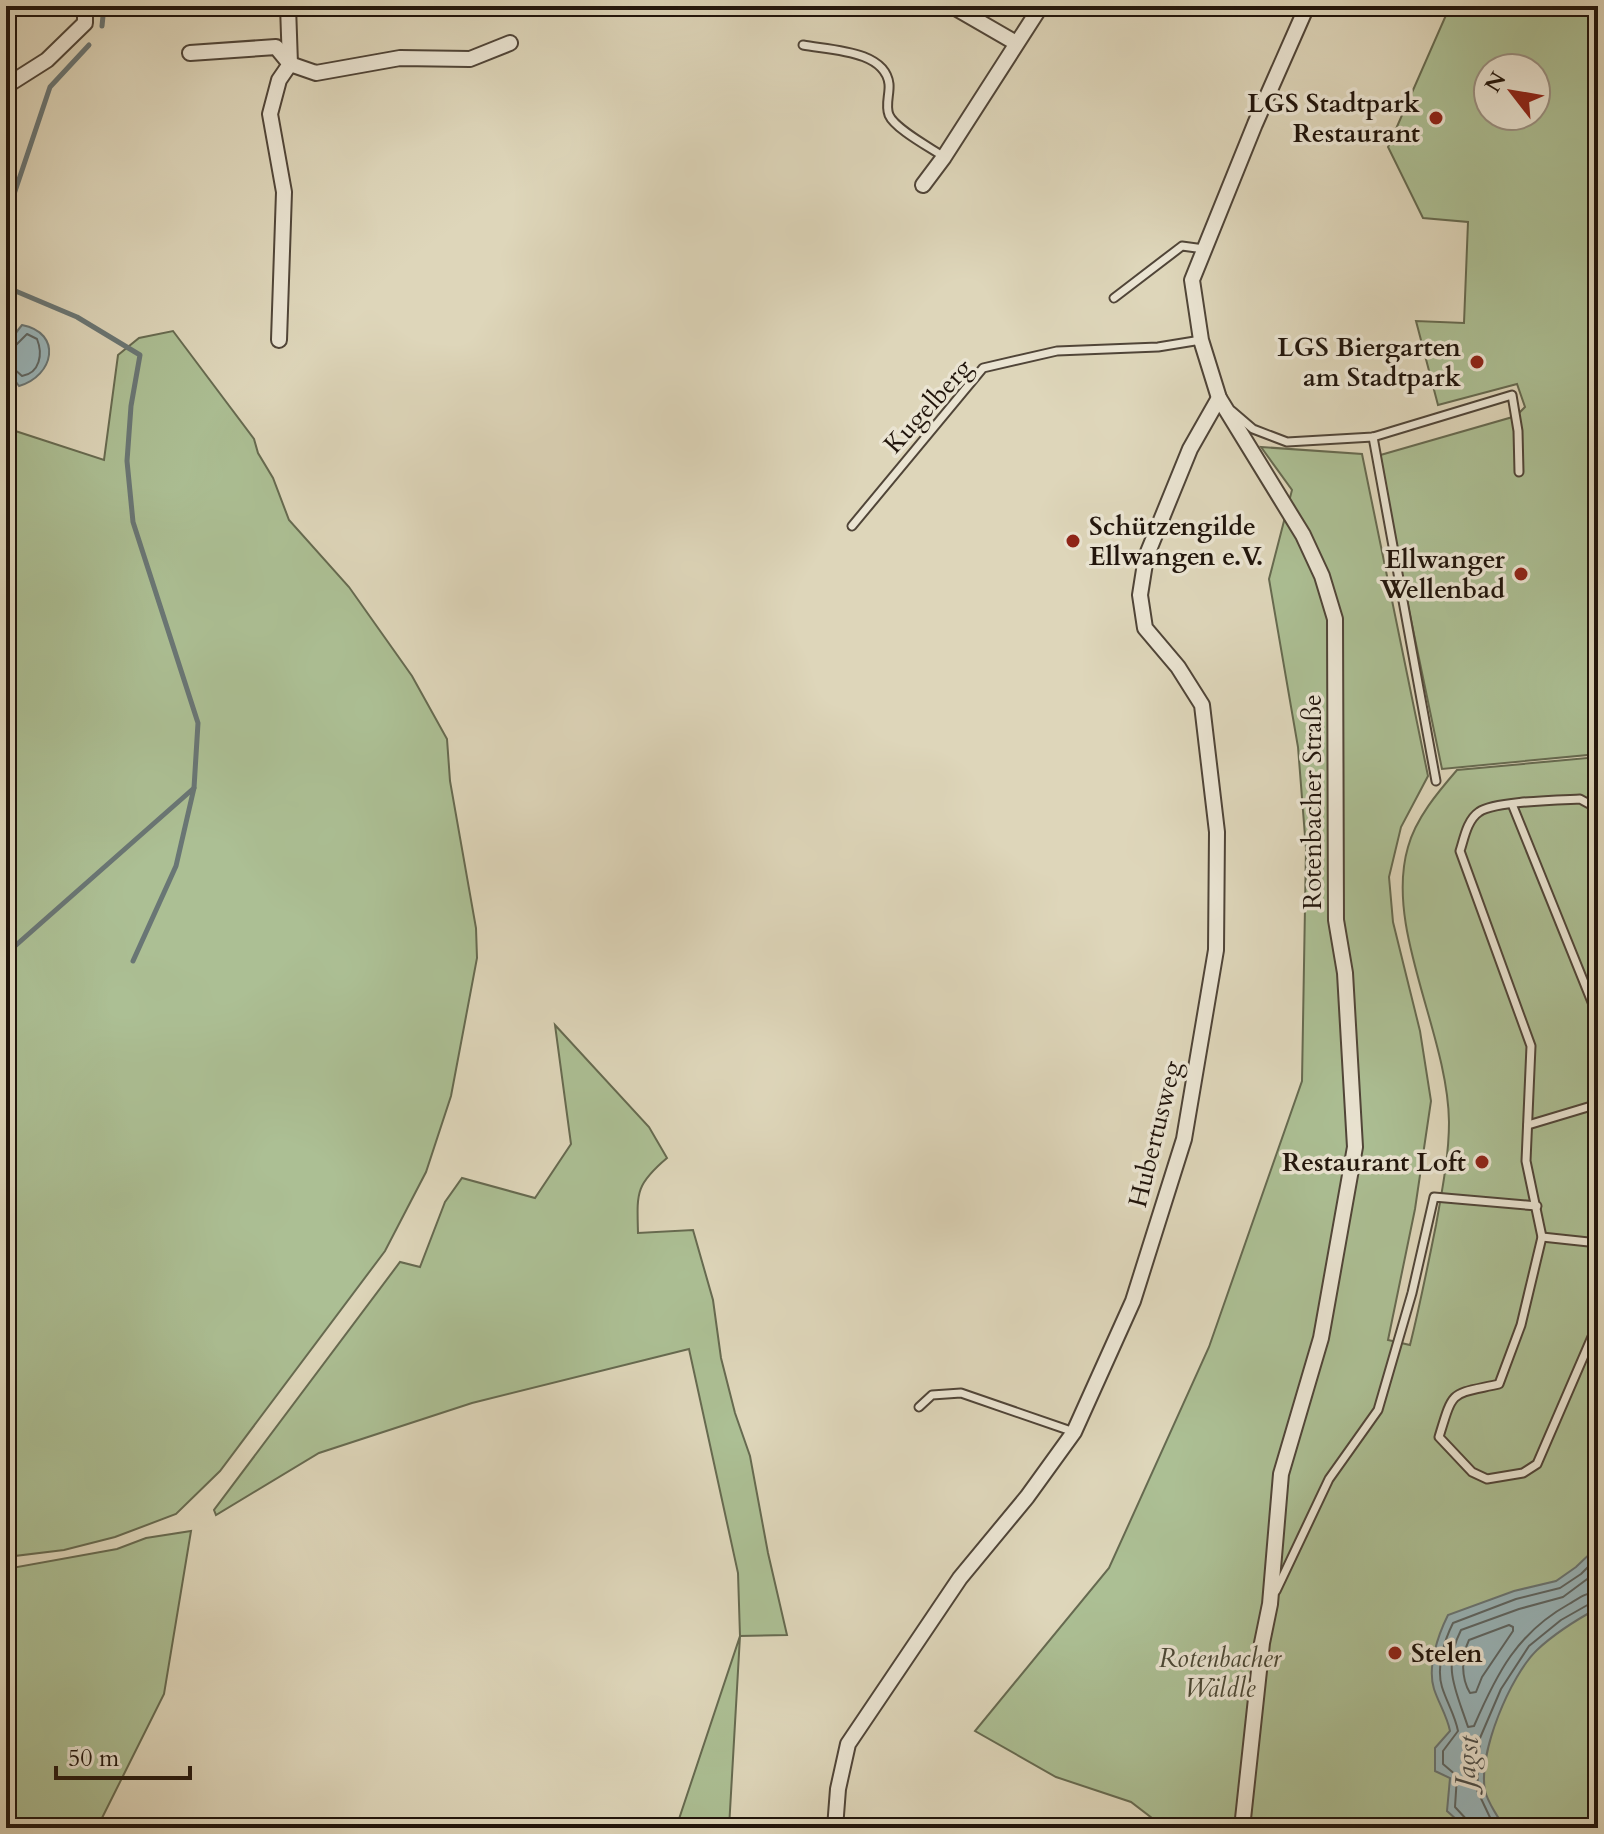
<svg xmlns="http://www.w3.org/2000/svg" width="1604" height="1834" viewBox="0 0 1604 1834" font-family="Cardo,serif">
	<rect width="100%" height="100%" fill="#ded6ba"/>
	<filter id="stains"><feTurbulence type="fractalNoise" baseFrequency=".0025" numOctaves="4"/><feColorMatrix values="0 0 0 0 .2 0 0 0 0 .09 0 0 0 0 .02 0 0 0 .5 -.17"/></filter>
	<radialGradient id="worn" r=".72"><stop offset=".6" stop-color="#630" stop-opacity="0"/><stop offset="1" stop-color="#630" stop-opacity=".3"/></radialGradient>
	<g fill="#acbf94" stroke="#666a50" stroke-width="2" fill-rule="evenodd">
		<path d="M 1450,6 L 1598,6 L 1598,754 L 1442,769 L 1377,456 L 1516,416 L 1525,407 L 1517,384 L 1438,405 L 1416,321 L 1464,323 L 1468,222 L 1423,218 L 1388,147 ZM 1488,68 L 1536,68 L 1536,116 L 1488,116 Z"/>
		<polygon points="173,331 254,439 258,453 273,478 289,520 349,587 412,676 447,739 450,781 476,928 477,958 451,1096 426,1172 385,1251 220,1471 176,1514 115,1537 64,1550 6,1557 6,428 104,460 118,355 139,338"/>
		<path d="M 1261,447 L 1362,454 L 1428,776 L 1401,827 L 1389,877 L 1393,922 L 1420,1031 L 1431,1101 L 1415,1209 L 1388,1340 L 1410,1345 C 1420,1305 1428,1265 1436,1225 C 1442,1191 1449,1156 1449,1122 C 1448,1033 1384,929 1408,847 C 1416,818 1438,792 1457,770 L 1598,757 L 1598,1828 L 1165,1828 L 1131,1802 L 1056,1777 L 975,1731 L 1109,1568 L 1209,1347 L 1302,1081 L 1306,849 L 1298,747 L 1269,579 L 1292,490 Z"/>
		<path d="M 555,1025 L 649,1127 L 667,1158 C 635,1185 637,1193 638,1233 L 693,1230 L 713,1300 L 721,1358 L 735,1413 L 750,1456 L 768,1553 L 787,1635 L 740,1636 L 729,1828 L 676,1828 L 740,1636 L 738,1573 L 689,1349 L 472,1403 L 319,1453 L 216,1515 L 214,1510 L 400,1262 L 420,1267 L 445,1202 L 462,1178 L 535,1198 L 571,1144 Z"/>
		<polygon points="191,1531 164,1694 97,1828 6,1828 6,1569 117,1549 146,1538"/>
	</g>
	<g fill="#99b6bb" stroke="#697675" stroke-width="2">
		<path d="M 22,325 C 63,333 54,376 19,386 C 0,362 3,348 22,325 Z"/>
		<path d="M 1598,1546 L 1598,1608 C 1576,1620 1555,1633 1537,1650 C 1510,1676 1478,1753 1485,1791 C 1488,1802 1499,1820 1506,1828 L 1466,1828 L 1447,1811 L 1450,1778 L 1435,1771 L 1435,1748 L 1450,1731 C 1447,1716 1439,1704 1434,1689 C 1427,1667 1438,1635 1448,1615 L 1514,1591 L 1556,1581 L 1576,1567 Z"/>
	</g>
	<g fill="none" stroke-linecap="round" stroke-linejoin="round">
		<g stroke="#5d6664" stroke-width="2">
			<path d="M 6,349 L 14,347 L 27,334 L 37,339 C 43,354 40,373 22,376 L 13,368 L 6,367"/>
			<path d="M 1598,1571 L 1563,1597 L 1519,1609 L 1461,1630 C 1442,1668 1456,1690 1468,1727 L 1474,1726 C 1497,1673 1517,1633 1569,1604 C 1579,1598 1587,1592 1598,1592"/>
			<path d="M 1509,1625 L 1513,1627 L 1513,1631 L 1482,1677 L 1476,1692 L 1470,1693 C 1461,1678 1461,1657 1469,1640 Z"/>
			<path d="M 1470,1828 L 1468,1821 L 1455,1807 L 1457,1776 L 1443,1764 L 1443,1751 L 1458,1731 C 1455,1715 1447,1703 1442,1687 C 1436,1667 1444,1641 1453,1623 L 1516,1599 L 1560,1588 L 1581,1574 L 1598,1557"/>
			<polyline points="1495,1828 1477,1790 1480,1738 1501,1689 1529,1646 1561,1620 1591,1603 1598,1602"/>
		</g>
		<g stroke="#697675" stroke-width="5">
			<polyline points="102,26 104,6"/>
			<polyline points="6,218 50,87 89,45"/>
			<polyline points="6,287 77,317 140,355 131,406 127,461 133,522 198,723 194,788 176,866 133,961"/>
			<polyline points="15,946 194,788"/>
		</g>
		<g stroke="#504538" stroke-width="11">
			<g id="service">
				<path d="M 803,45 C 829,50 885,50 889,84 C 890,94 885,105 889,115 C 895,129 931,148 944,157"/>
				<polyline points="1114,298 1182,246 1204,249"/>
				<polyline points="1232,411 1253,429 1287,442 1373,437 1512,395 1518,431 1519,472"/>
				<polyline points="1373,437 1436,781"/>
				<polyline points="852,526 983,368 1057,351 1158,347 1201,340"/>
				<polyline points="1512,804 1598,1017 1598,1104"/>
				<path d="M 1598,814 L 1591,805 L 1580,799 C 1559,800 1494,801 1479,812 C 1467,820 1464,839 1460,851 L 1531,1046 L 1526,1161 L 1542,1237 L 1521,1325 L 1499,1384 C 1450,1395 1454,1388 1439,1437 L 1472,1472 L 1487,1479 L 1523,1473 L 1537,1464 L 1598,1323"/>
				<polyline points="1528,1125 1598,1104"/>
				<polyline points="1542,1237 1598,1243"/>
				<polyline points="919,1407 932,1395 961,1393 1074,1432"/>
				<polyline points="1276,1591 1329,1479 1378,1410 1412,1293 1434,1197 1537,1206"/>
			</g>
		</g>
		<g stroke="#504538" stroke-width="18">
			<g id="minor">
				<polyline points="952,6 1016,43"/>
				<polyline points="190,53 276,47 290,64 316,73 400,58 470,59 510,43"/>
				<polyline points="6,86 47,60 85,23 85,6"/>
				<polyline points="923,185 944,157 1041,6"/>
				<polyline points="279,340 284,192 270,114 279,80 290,64 288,6"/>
				<polyline points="835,1828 838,1789 848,1744 960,1578 1027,1497 1074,1432 1133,1301 1184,1139 1216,950 1217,832 1202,705 1178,667 1145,628 1140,595 1146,557 1190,449 1219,398"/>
				<polyline points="1242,1828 1262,1643 1270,1604 1281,1474 1321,1338 1355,1147 1345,973 1336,920 1335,619 1322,576 1303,535 1219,398 1201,340 1192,280 1255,124 1307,6"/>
			</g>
		</g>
		<use href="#service" stroke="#eae4d2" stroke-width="7"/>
		<use href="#minor" stroke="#eae4d2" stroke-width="14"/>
	</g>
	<g fill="#8f2418" stroke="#eae4d2" stroke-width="3">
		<circle cx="1436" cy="118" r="8"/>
		<circle cx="1477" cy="362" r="8"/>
		<circle cx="1073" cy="541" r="8"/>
		<circle cx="1521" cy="574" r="8"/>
		<circle cx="1482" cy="1162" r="8"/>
		<circle cx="1395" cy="1653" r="8"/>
	</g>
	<g text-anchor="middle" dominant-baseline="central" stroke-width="7" stroke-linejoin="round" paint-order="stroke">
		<g font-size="26" font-weight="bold" fill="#21150c" stroke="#eae4d2" text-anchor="end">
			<text x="1420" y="103">LGS Stadtpark<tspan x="1420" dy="30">Restaurant</tspan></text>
			<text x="1461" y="347">LGS Biergarten<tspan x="1461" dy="30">am Stadtpark</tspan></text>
			<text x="1089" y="526" text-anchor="start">Schützengilde<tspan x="1089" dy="30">Ellwangen e.V.</tspan></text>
			<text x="1505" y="559">Ellwanger<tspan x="1505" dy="30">Wellenbad</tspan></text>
			<text x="1466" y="1162">Restaurant Loft</text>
			<text x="1411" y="1653" text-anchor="start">Stelen</text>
		</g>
		<g font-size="26" fill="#21150c" stroke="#eae4d2">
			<text transform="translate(928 406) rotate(-48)">Kugelberg</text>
			<text transform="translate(1312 802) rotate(-90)">Rotenbacher Straße</text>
			<text transform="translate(1155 1134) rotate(-76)">Hubertusweg</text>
		</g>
		<g font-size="26" font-style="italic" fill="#4b4835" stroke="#eae4d2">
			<text x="1220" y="1658">Rotenbacher<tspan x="1220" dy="30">Wäldle</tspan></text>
		</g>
		<g font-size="28" font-style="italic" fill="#4b4d49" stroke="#eae4d2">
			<text transform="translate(1467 1762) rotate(-85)">Jagst</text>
		</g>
	</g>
	<rect width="1604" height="1834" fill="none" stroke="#ded6ba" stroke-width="32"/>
	<rect x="8" y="8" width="1588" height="1818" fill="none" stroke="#21150c" stroke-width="4"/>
	<rect x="16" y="16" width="1572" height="1802" fill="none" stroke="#21150c" stroke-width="2"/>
	<g transform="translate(1512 92) rotate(301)"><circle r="38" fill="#eae4d2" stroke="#9a9183" stroke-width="2"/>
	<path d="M0-6L14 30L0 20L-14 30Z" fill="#8f2418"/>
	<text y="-12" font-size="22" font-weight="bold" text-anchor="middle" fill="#21150c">N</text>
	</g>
	<path d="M56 1766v12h134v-12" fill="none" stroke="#21150c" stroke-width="4"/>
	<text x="68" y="1766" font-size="24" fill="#21150c" stroke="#eae4d2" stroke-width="6" paint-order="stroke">50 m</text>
	<rect width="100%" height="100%" filter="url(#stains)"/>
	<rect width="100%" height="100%" fill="url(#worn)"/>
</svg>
